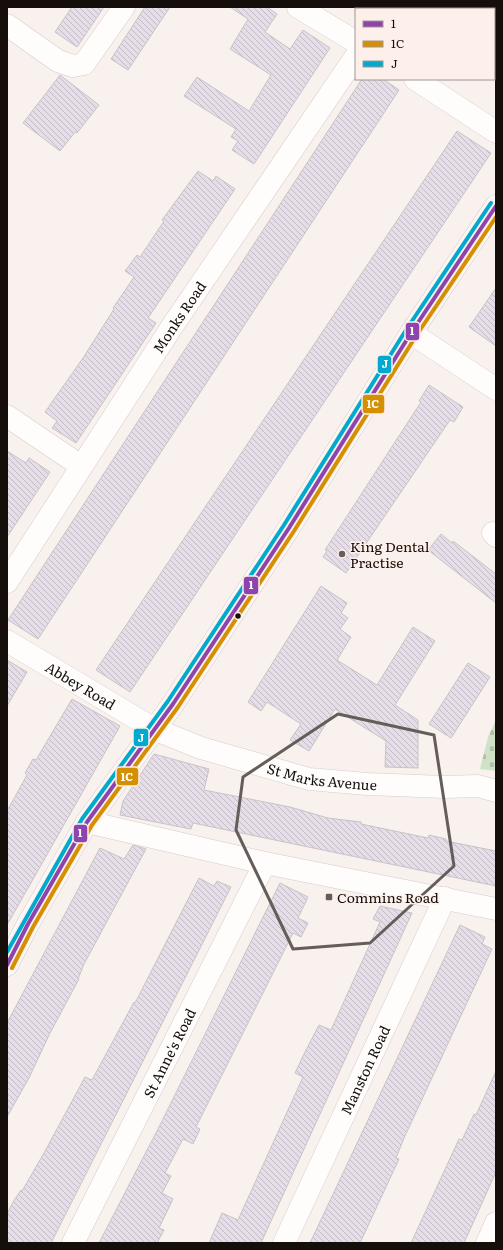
<svg xmlns="http://www.w3.org/2000/svg" width="503" height="1250" viewBox="0 0 503 1250" font-family="Literata,serif">
	<defs>
		<pattern id="cemetery-stones" width="16" height="16" patternUnits="userSpaceOnUse"><rect width="16" height="16" fill="#cfe1c6"/><path d="M2 7V4a2 2 0 0 1 4 0v3zM10 15v-3a2 2 0 0 1 4 0v3z" fill="#b1c0a9"/></pattern>
		<pattern id="building-back-hatch" width="6" height="6" patternUnits="userSpaceOnUse"><rect width="6" height="6" fill="#e5dde7"/><path d="M-1 5l2 2M0 0l6 6M5-1l2 2" fill="none" stroke="#c4bcc5"/></pattern>
	</defs>
	<rect width="100%" height="100%" fill="#f9f1ee"/>
	<polygon fill="url(#cemetery-stones)" points="496,720 496,771 480,769 488,737"/>
	<g fill="url(#building-back-hatch)" stroke="#c8c3c5">
		<polygon points="72,7 104,7 77,47 55,32"/>
		<polygon points="145,7 170,7 128,70 111,59"/>
		<polygon points="230,7 267,7 277,14 265,32 290,49 303,30 330,48 254,164 232,150 238,141 231,137 236,129 184,96 197,77 249,111 271,75 230,49 248,19"/>
		<polygon points="60,75 99,105 77,133 75,132 60,151 23,123"/>
		<polygon points="362,79 383,79 399,90 38,639 8,620"/>
		<polygon points="457,131 491,153 130,692 96,670"/>
		<polygon points="198,171 213,181 216,176 235,189 148,318 156,323 76,443 52,428 57,421 45,412 83,358 114,309 113,308 134,277 125,271 137,255 140,257 164,221 162,220"/>
		<polygon points="496,288 496,346 469,327"/>
		<polygon points="429,385 463,407 454,422 450,420 346,573 323,557 327,551 325,550 421,402 419,401"/>
		<polygon points="7,451 26,463 29,458 50,472 7,537"/>
		<polygon points="441,534 452,543 453,541 496,574 496,603 428,550"/>
		<polygon points="321,586 347,603 341,613 348,618 340,629 351,637 337,660 377,685 413,627 435,641 395,705 418,720 418,768 385,767 386,741 335,709 309,751 290,740 301,724 267,702 261,711 248,702"/>
		<polygon points="7,660 27,672 7,706"/>
		<polygon points="468,663 490,677 451,738 429,724"/>
		<polygon points="72,699 120,726 7,925 7,811 27,775 25,773 33,759 36,760"/>
		<polygon points="154,754 209,769 204,790 290,807 328,818 361,822 361,824 428,838 429,835 446,839 446,841 496,851 496,886 193,823 191,829 120,815 123,801"/>
		<polygon points="133,845 146,849 84,964 78,979 79,979 50,1033 29,1078 7,1117 7,1023 100,848 124,859"/>
		<polygon points="199,878 214,886 217,881 231,887 51,1243 7,1243 7,1214 13,1202 21,1190 22,1191 44,1153 85,1077 92,1080 134,1002 135,1003"/>
		<polygon points="280,883 308,897 298,918 308,923 301,937 293,933 196,1127 200,1129 193,1144 183,1139 165,1173 171,1176 162,1193 173,1199 159,1228 164,1230 157,1243 99,1243 159,1127"/>
		<polygon points="380,906 412,913 261,1243 209,1243 222,1213 238,1220 303,1077 295,1073 305,1052 319,1025 331,1030 380,922 373,919"/>
		<polygon points="460,925 485,937 482,944 492,949 404,1138 396,1158 399,1159 360,1243 310,1243"/>
		<polygon points="496,1071 496,1172 464,1243 411,1243 459,1139 462,1140 474,1114 476,1115"/>
	</g>
	<g fill="none" stroke-linecap="round" stroke-linejoin="round">
		<g stroke="#d4ccc9" stroke-width="23">
			<g id="street">
				<polyline points="298,7 356,42"/>
				<polyline points="383,9 384,7"/>
				<polyline points="7,25 58,61 73,66 84,64 124,7"/>
				<polyline points="415,79 496,132"/>
				<polyline points="411,333 496,389"/>
				<polyline points="7,416 81,466"/>
				<polyline points="493,533 496,536"/>
				<path id="s1" d="M 7,582 L 173,325 L 356,56"/>
				<path id="s2" d="M 7,641 L 154,729 L 201,748 L 309,779 L 367,784 L 445,787 L 478,786 L 496,791"/>
				<polyline points="87,822 265,863 496,909"/>
				<path id="s3" d="M 73,1243 L 265,863"/>
				<path id="s4" d="M 284,1243 L 445,898"/>
				<polyline points="487,1243 496,1223"/>
			</g>
		</g>
		<g stroke="#d4ccc9" stroke-width="23">
			<polyline id="secondary" points="7,965 28,924 87,822 173,704 289,528 411,333 496,206"/>
		</g>
		<use href="#street" stroke="#fefdfc" stroke-width="22"/>
		<use href="#secondary" stroke="#fcf9f8" stroke-width="22"/>
		<g stroke="#fdf0ea" stroke-width="7">
			<polyline id="bus-1" points="7,965 28,924 87,822 173,704 289,528 411,333 496,206"/>
		</g>
		<g stroke="#fdf0ea" stroke-width="7">
			<polyline id="bus-2" points="12,968 33,927 92,825 178,707 294,531 416,336 496,217"/>
		</g>
		<g stroke="#fdf0ea" stroke-width="7">
			<polyline id="bus-3" points="7,952 82,819 168,701 284,525 406,330 491,203"/>
		</g>
		<use href="#bus-1" stroke="#8e44ad" stroke-width="4"/>
		<use href="#bus-2" stroke="#d58f02" stroke-width="4"/>
		<use href="#bus-3" stroke="#00a9ce" stroke-width="4"/>
	</g>
	<path fill="none" stroke="#655d5a" stroke-width="3" stroke-linejoin="round" d="M 338,714 L 434,735 L 454,866 L 370,943 L 293,949 L 236,830 L 243,777 Z"/>
	<g fill="#655d5a" stroke="#fdf0ea" stroke-width="1.5">
		<circle cx="342" cy="554" r="4"/>
		<rect x="325" y="893" width="8" height="8" rx="2"/>
	</g>
	<circle fill="#150e0b" stroke="#fdf0ea" stroke-width="1.5" cx="238" cy="616" r="3.5"/>
	<g text-anchor="middle" dominant-baseline="central" stroke-width="3" stroke-linejoin="round" paint-order="stroke">
		<g font-size="14" fill="#150e0b" stroke="#fdf0ea">
			<text stroke="none"><textPath href="#s1" startOffset="316">Monks Road</textPath></text>
			<text stroke="none"><textPath href="#s2" startOffset="86">Abbey Road</textPath></text>
			<text stroke="none"><textPath href="#s2" startOffset="347">St Marks Avenue</textPath></text>
			<text stroke="none"><textPath href="#s3" startOffset="213">St Anne's Road</textPath></text>
			<text stroke="none"><textPath href="#s4" startOffset="191">Manston Road</textPath></text>
		</g>
		<g font-size="14" fill="#150e0b" stroke="#fdf0ea" text-anchor="start">
			<text x="350" y="546">King Dental<tspan x="350" dy="16">Practise</tspan></text>
			<text x="337" y="897">Commins Road</text>
		</g>
	</g>
	<g stroke="#fdf0ea" stroke-width="1.5">
		<rect x="405" y="322" width="15" height="19" rx="4" fill="#8e44ad"/>
		<rect x="377" y="355" width="15" height="19" rx="4" fill="#00a9ce"/>
		<rect x="362" y="394" width="23" height="20" rx="4" fill="#d58f02"/>
		<rect x="243" y="576" width="16" height="19" rx="4" fill="#8e44ad"/>
		<rect x="133" y="728" width="16" height="19" rx="4" fill="#00a9ce"/>
		<rect x="116" y="767" width="23" height="19" rx="4" fill="#d58f02"/>
		<rect x="73" y="824" width="15" height="19" rx="4" fill="#8e44ad"/>
	</g>
	<g font-size="11" text-anchor="middle" font-weight="bold" fill="#fff">
		<text x="412" y="335">1</text>
		<text x="385" y="368">J</text>
		<text x="373" y="408">1C</text>
		<text x="251" y="589">1</text>
		<text x="141" y="742">J</text>
		<text x="127" y="781">1C</text>
		<text x="80" y="837">1</text>
	</g>
	<rect width="503" height="1250" fill="none" stroke="#150e0b" stroke-width="16"/>
	<rect x="355" y="8" width="140" height="72" fill="#fdf0ea" stroke="#a09691"/>
	<rect x="363" y="21" width="20" height="6" fill="#8e44ad" stroke="#a09691"/>
	<text x="391" y="28" font-size="12" fill="#150e0b">1</text>
	<rect x="363" y="41" width="20" height="6" fill="#d58f02" stroke="#a09691"/>
	<text x="391" y="48" font-size="12" fill="#150e0b">1C</text>
	<rect x="363" y="61" width="20" height="6" fill="#00a9ce" stroke="#a09691"/>
	<text x="391" y="68" font-size="12" fill="#150e0b">J</text>
</svg>
